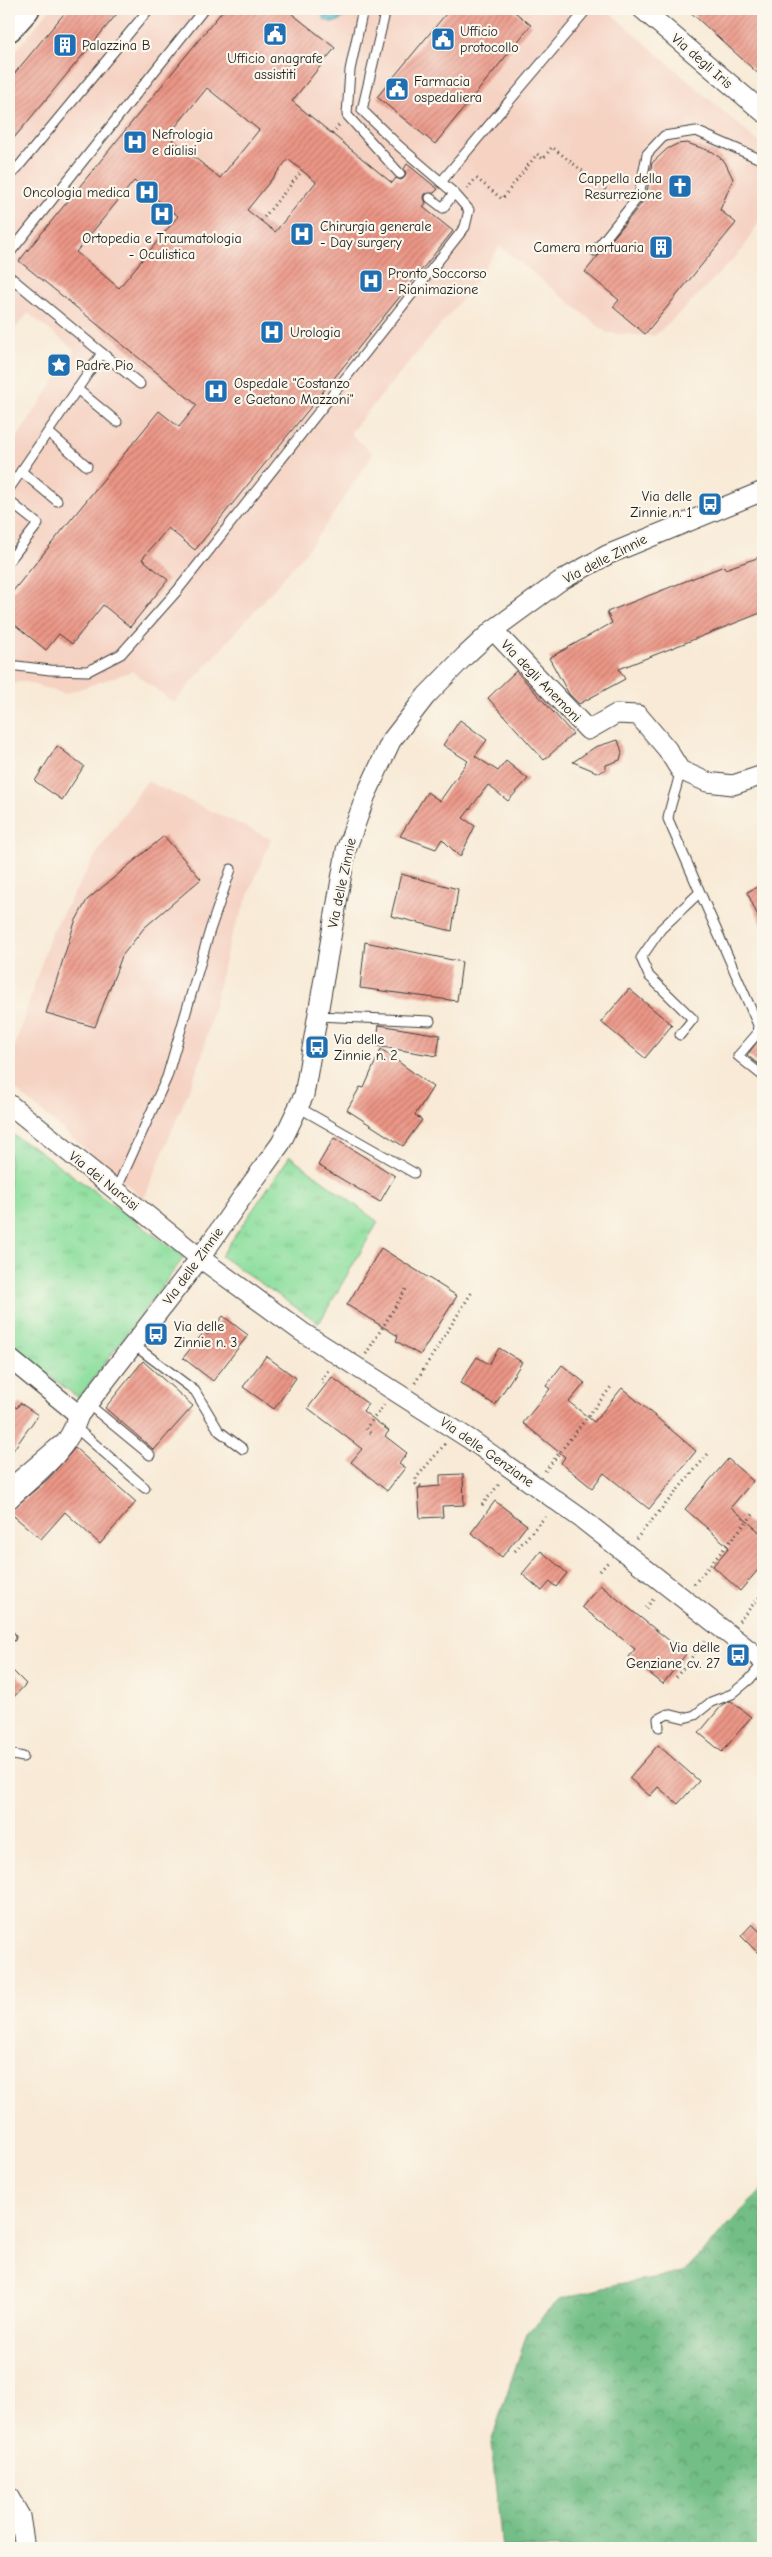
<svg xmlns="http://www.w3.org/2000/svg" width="772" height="2557" viewBox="0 0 772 2557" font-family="'Comic Neue',sans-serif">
	<defs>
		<pattern id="forest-crowns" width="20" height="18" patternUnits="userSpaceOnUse" patternTransform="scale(1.25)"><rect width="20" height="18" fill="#72be86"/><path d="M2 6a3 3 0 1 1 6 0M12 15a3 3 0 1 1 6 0" fill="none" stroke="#5d9a6d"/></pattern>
		<pattern id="park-tufts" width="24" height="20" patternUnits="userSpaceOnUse" patternTransform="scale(1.25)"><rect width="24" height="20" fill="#8edf9f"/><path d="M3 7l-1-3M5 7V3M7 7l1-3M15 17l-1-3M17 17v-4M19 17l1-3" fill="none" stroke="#7abf88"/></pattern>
		<pattern id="water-waves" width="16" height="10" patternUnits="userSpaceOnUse" patternTransform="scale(1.25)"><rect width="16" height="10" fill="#5ec5db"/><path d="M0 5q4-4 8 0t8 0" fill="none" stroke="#51a9bb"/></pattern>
		<pattern id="building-hatch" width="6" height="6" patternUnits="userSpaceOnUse" patternTransform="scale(1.25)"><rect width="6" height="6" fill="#ec9686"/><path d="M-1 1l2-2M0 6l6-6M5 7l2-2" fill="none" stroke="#be7a6d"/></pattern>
	</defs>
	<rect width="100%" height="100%" fill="#fbf7ec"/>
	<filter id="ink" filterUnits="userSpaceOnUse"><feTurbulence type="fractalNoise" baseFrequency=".02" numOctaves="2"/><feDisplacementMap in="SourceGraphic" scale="10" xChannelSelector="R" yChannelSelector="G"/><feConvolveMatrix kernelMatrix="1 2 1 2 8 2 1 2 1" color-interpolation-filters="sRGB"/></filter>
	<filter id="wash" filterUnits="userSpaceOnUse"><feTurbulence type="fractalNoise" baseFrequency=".0096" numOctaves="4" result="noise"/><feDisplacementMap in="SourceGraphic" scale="20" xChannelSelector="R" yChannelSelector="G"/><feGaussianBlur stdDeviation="1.12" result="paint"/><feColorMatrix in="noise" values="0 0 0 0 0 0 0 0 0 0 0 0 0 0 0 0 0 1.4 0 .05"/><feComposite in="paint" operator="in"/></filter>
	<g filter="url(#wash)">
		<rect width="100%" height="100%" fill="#f8ead6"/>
		<g fill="#f5d2c2">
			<polygon points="50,9 606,9 763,146 763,215 743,249 683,310 654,336 607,333 500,246 463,298 350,433 373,454 328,522 305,553 174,703 132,671 65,694 22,681 9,684 9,450 75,350 28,313 9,337 9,59"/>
			<polygon points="147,781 271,839 229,943 201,1060 144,1199 9,1084 9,1064 51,934 100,848"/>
		</g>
		<polygon fill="url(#forest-crowns)" stroke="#476d51" points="763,2188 763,2548 502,2548 491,2442 527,2333 560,2299 618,2284 683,2273"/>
		<g fill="url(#park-tufts)" stroke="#557e5e">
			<polygon points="9,1133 35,1148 184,1257 79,1398 9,1346"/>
			<polygon points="290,1156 378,1222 319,1323 221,1256"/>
		</g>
		<path fill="url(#water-waves)" stroke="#3d707c" d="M 319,9 L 347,9 C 345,21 335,25 325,20 Z"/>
		<g id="blocks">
			<g fill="url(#building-hatch)" fill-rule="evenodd">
				<polygon points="68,9 121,9 9,144 9,80"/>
				<path d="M 224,9 L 286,9 L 335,48 L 292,101 L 392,183 L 396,178 L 401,180 L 404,178 L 406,173 L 404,169 L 407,164 L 438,189 L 434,193 L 425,194 L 424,198 L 426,203 L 423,207 L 453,231 L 195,550 L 168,528 L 142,559 L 168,580 L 130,627 L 103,605 L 72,644 L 59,634 L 46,650 L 9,620 L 9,596 L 159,411 L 179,427 L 197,405 L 19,261 ZM 207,88 L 259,130 L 220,178 L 168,136 ZM 288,159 L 316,182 L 275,232 L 247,210 ZM 134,181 L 178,216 L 119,288 L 76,252 Z"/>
				<polygon points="450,9 511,9 531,25 435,144 377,97"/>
				<polygon points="687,9 763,9 763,78"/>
				<polygon points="687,143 713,152 725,162 733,179 720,210 736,223 645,334 613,307 619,300 585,272 646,198 652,163 667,149 677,144"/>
				<polygon points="763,556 763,612 619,669 625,679 579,704 569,694 549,658 612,623 607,612 724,566 725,569"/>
				<polygon points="516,671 573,734 544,760 488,698"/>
				<polygon points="460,720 487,740 475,756 498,771 506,761 528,779 508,801 488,785 463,818 475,826 460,857 442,839 436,849 400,836 427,792 440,801 468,761 443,745"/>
				<polygon points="618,740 622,752 620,760 606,765 606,769 599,773 573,762 595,747"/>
				<polygon points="57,746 84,766 62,800 35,781"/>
				<polygon points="164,836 201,879 144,928 122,956 95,1027 46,1013 75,922 87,900"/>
				<polygon points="401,874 458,889 452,931 391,916"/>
				<polygon points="763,884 763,927 747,892"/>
				<polygon points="365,942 462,962 457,1001 360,988"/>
				<polygon points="629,989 672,1025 645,1058 601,1022"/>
				<polygon points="379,1025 440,1035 437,1056 376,1046"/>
				<polygon points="763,1034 763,1068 747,1055"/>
				<polygon points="381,1049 433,1087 415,1115 422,1120 403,1146 347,1110 360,1087 364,1088"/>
				<polygon points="334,1138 395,1176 380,1202 318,1165"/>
				<polygon points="381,1248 457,1296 420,1355 396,1341 398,1336 347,1305"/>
				<polygon points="223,1316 248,1335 213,1381 183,1358 204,1332 208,1335"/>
				<polygon points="499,1348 522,1362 495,1405 460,1383 477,1357 489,1364"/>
				<polygon points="266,1356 296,1378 274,1409 243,1387"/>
				<polygon points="143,1361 193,1406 154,1450 105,1408"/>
				<polygon points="562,1365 585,1383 569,1402 594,1422 622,1388 696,1451 649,1509 604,1473 592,1488 561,1463 565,1457 523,1423 550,1389 546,1386"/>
				<polygon points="332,1377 368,1404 363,1411 389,1431 385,1436 407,1453 399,1464 405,1468 387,1491 351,1462 362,1449 308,1408"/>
				<polygon points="9,1403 17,1408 20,1403 38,1415 9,1456"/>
				<polygon points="75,1448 136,1502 100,1544 65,1512 41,1539 9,1512 48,1479"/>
				<polygon points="728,1459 753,1481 731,1507 763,1535 763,1564 740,1591 713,1566 729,1547 685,1509"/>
				<polygon points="463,1474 464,1505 442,1506 443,1517 420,1518 418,1488 440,1486 440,1475"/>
				<polygon points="495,1501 527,1525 502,1557 471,1533"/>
				<polygon points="541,1551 567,1573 556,1587 550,1582 542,1591 522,1574"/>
				<polygon points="600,1585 686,1654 663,1684 629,1657 635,1649 582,1607"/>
				<polygon points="9,1667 26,1684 9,1702"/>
				<polygon points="731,1701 751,1717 722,1752 699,1733 723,1704"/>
				<polygon points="658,1745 699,1781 678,1804 658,1787 650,1796 629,1778"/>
				<polygon points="752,1924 763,1935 763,1958 741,1936"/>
			</g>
		</g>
	</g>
	<g filter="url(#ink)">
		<use href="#blocks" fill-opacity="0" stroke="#3d3b38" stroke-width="1"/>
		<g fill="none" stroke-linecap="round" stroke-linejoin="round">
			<g stroke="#3d3b38" stroke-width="11">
				<g id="service">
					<polyline points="363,9 350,70 347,115 400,174"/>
					<polyline points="386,9 362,110 399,146 454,193 443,208 430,198"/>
					<polyline points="9,178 149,9"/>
					<polyline points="441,182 587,9"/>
					<polyline points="595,251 639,196 647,154 664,136 696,131 760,159 763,154"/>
					<polyline points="9,254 204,9"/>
					<polyline points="9,276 102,353 9,489"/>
					<polyline points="102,353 140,384"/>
					<polyline points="77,389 117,422"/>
					<polyline points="48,432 87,466"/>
					<polyline points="21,471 57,501"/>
					<polyline points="9,501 38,524 9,561"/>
					<polyline points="9,665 50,670 88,671 121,654 177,591 465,227 469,210 454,193"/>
					<path d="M 680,770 C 678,788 670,802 668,819 L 758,1025 L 757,1034 L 738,1056 L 763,1076"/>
					<polyline points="317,1016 430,1021"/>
					<polyline points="680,1035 693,1019 649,976 641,958 661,929 699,893"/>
					<polyline points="298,1107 414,1173"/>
					<polyline points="116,1190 167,1077 210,930 231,869"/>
					<polyline points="134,1345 195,1391 219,1431 243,1449"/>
					<polyline points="88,1404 150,1455"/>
					<polyline points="75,1427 145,1488"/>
					<polyline points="9,1483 57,1442"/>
					<polyline points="9,1635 11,1637"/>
					<polyline points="659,1727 658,1719 668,1714 684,1718 695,1715 711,1702 732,1694 750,1679 763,1663"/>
					<polyline points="9,1754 23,1757"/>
				</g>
			</g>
			<g stroke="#3d3b38" stroke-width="21">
				<g id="minor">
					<polyline points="642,9 763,112"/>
					<polyline points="493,630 588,730 616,714 638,715 667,749 680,770 707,782 733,785 763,775"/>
					<polyline points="9,1104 200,1258 302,1332 471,1440 582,1519 763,1661"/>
					<polyline points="9,1358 79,1415"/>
					<path d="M 9,1499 C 37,1473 67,1452 79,1415 L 200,1258 L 250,1186 L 281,1143 L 304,1095 L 346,850 L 366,795 L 391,741 L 426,696 L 465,656 L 493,630 L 560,581 L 607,555 L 763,491"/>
					<polyline points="9,2497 20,2516 25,2548"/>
				</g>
			</g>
			<g stroke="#3d3b38" stroke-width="29">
				<polyline id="secondary" points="9,28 26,9"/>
			</g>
			<g stroke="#3d3b38" stroke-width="3" stroke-dasharray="1 4" stroke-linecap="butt">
				<polyline points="332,134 339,125"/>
				<polyline points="467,189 476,178 502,199 537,154 543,159 552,147 621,201"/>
				<polyline points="261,221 302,171"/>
				<polyline points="366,1354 408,1286"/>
				<polyline points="415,1383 472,1292"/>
				<polyline points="323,1384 321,1381 329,1369"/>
				<polyline points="370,1433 366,1428 384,1405"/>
				<polyline points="545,1471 611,1387"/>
				<polyline points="421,1486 416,1484 416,1478 445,1444"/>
				<polyline points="482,1505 500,1483"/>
				<polyline points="636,1539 708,1454"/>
				<polyline points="515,1551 546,1516"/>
				<polyline points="600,1571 609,1561"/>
				<polyline points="694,1584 755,1512"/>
				<polyline points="646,1608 655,1597"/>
				<polyline points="739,1621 763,1593"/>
				<polyline points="676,1677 707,1638"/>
			</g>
			<use href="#service" stroke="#fff" stroke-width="9"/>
			<use href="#minor" stroke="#fff" stroke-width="19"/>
			<use href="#secondary" stroke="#fff" stroke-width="26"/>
		</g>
	</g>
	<defs>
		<g id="civic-square" transform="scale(1.25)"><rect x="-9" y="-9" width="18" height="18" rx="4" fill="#1f6fb2" stroke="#fbf7ec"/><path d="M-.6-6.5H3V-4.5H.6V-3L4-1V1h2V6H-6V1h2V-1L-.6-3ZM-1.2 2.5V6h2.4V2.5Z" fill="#fff"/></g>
		<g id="building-square" transform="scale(1.25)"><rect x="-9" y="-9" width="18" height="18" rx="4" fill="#1f6fb2" stroke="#fbf7ec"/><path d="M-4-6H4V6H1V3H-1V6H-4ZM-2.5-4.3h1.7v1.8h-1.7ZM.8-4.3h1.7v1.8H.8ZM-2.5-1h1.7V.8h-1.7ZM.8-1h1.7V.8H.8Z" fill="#fff"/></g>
		<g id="hospital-square" transform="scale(1.25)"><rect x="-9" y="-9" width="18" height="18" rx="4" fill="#1f6fb2" stroke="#fbf7ec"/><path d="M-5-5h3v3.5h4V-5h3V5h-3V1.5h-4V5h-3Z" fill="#fff"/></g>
		<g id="church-square" transform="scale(1.25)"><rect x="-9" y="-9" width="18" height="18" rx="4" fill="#1f6fb2" stroke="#fbf7ec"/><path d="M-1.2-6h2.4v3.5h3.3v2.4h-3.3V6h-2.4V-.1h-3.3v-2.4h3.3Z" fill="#fff"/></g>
		<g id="sight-square" transform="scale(1.25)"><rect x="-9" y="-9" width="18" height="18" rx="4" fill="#1f6fb2" stroke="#fbf7ec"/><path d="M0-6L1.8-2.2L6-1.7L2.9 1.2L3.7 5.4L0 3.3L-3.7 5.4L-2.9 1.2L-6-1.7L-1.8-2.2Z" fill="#fff"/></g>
		<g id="bus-square" transform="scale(1.25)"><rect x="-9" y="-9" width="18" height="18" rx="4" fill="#1f6fb2" stroke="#fbf7ec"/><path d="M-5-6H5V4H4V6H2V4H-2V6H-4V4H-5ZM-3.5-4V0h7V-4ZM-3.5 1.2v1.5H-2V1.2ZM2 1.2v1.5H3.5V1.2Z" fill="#fff"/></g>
	</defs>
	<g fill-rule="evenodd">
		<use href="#civic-square" x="275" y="34"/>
		<use href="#civic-square" x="443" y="39"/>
		<use href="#building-square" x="65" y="45"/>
		<use href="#civic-square" x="397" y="89"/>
		<use href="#hospital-square" x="135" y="142"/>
		<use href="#church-square" x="680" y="186"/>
		<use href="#hospital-square" x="147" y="192"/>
		<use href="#hospital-square" x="162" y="214"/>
		<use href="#hospital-square" x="302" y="234"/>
		<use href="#building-square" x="661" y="247"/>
		<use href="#hospital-square" x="371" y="281"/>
		<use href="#hospital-square" x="272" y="332"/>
		<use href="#sight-square" x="59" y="365"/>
		<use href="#hospital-square" x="216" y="391"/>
		<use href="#bus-square" x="710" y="504"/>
		<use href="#bus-square" x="317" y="1047"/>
		<use href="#bus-square" x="156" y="1334"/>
		<use href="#bus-square" x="738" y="1655"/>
	</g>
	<g text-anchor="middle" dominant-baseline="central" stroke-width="4.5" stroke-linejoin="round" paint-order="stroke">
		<g font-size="14" fill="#1c1c1c" stroke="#fbf7ec" text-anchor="start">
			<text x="460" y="31">Ufficio<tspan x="460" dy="16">protocollo</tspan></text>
			<text x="82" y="45">Palazzina B</text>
			<text x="275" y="58" text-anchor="middle">Ufficio anagrafe<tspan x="275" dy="16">assistiti</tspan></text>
			<text x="414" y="81">Farmacia<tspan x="414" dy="16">ospedaliera</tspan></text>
			<text x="152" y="134">Nefrologia<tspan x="152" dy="16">e dialisi</tspan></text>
			<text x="662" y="178" text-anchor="end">Cappella della<tspan x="662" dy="16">Resurrezione</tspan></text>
			<text x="130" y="192" text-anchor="end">Oncologia medica</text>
			<text x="320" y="226">Chirurgia generale<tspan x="320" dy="16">- Day surgery</tspan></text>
			<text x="162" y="238" text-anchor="middle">Ortopedia e Traumatologia<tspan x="162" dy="16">- Oculistica</tspan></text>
			<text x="644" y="247" text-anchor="end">Camera mortuaria</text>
			<text x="388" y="273">Pronto Soccorso<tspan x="388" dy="16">- Rianimazione</tspan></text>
			<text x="290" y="332">Urologia</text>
			<text x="76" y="365">Padre Pio</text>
			<text x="234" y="383">Ospedale "Costanzo<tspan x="234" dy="16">e Gaetano Mazzoni"</tspan></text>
			<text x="692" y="496" text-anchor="end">Via delle<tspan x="692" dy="16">Zinnie n. 1</tspan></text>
			<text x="334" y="1039">Via delle<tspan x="334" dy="16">Zinnie n. 2</tspan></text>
			<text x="174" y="1326">Via delle<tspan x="174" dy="16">Zinnie n. 3</tspan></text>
			<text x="720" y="1647" text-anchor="end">Via delle<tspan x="720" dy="16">Genziane cv. 27</tspan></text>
		</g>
		<g font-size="14" fill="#1c1c1c" stroke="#fbf7ec">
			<text transform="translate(702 61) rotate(41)">Via degli Iris</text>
			<text transform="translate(605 559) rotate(-27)">Via delle Zinnie</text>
			<text transform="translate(541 681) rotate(46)">Via degli Anemoni</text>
			<text transform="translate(342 883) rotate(-78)">Via delle Zinnie</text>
			<text transform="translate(104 1181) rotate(39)">Via dei Narcisi</text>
			<text transform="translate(193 1266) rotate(-54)">Via delle Zinnie</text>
			<text transform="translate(487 1452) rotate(35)">Via delle Genziane</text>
		</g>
	</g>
	<rect width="772" height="2557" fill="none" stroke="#fbf7ec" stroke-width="30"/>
</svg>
